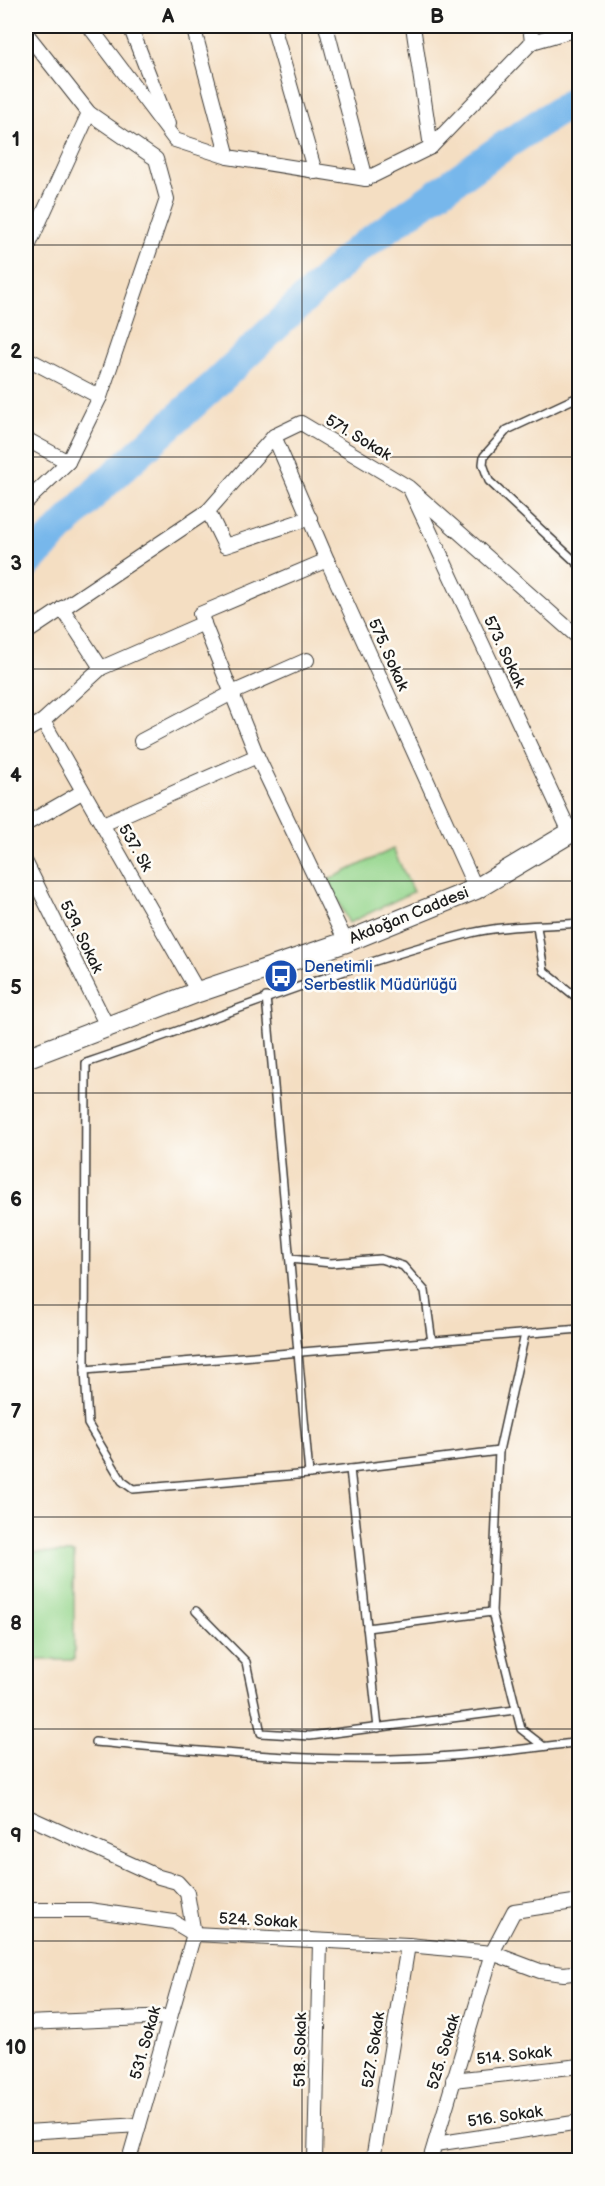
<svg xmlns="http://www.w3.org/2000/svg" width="605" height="2186" viewBox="0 0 605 2186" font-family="'Balsamiq Sans',sans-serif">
	<rect width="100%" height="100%" fill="#fdfcf7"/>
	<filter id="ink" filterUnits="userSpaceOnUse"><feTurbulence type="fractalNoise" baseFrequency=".0167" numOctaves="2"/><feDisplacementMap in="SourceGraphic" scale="12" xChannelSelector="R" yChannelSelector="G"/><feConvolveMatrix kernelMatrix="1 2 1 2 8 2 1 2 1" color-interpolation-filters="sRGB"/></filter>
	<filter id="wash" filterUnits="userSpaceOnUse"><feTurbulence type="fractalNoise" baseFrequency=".008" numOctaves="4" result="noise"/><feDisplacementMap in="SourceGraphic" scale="24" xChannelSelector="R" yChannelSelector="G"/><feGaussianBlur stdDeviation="1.35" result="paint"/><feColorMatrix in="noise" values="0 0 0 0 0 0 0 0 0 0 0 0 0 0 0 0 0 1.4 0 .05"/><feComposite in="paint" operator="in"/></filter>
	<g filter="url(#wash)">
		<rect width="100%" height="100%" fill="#f4dec2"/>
		<g fill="#95d68d" stroke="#587954" stroke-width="1.5">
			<polygon points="393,849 413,892 349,923 328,880"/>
			<polygon points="26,1552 74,1553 74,1660 26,1660"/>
		</g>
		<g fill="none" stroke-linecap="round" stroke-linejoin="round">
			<polyline stroke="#77b7eb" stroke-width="30" points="26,565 97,491 212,387 354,252 507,144 580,97"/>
		</g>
	</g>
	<g filter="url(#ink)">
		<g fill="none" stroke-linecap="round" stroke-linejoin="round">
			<g stroke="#3c3935" stroke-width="10">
				<g id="service">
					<polyline points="580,396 507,430 484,456 483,464 489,481 580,566"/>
					<polyline points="537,927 544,971 580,1000"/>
					<polyline points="266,997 309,1474"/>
					<polyline points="290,1259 331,1263 380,1259 403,1266 425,1291 432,1342"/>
					<polyline points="525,1334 499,1451 492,1612 521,1729 543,1746"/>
					<polyline points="85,1370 580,1329"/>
					<path d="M 499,1451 L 309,1474 L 133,1489 L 122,1481 L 88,1424 L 85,1370 L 86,1063 C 214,1020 339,967 471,933 C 503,925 545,926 580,923"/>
					<polyline points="350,1469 378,1728"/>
					<polyline points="196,1611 246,1662 261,1733 310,1736 515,1710"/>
					<polyline points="367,1628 492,1612"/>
					<path d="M 95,1742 C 193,1750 292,1761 390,1759 C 453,1758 516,1750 580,1742"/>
				</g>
			</g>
			<g stroke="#3c3935" stroke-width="16">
				<g id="minor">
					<polyline points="89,26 175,140 228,157 366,179 431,147 532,42 580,28"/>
					<polyline points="130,26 168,124"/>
					<polyline points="193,26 228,157"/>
					<polyline points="273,26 315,172"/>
					<polyline points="326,26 366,179"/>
					<polyline points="413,26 431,147"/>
					<polyline points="530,26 532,42"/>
					<polyline points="26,33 89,113"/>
					<polyline points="26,251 89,113 156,159 167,199 100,397 68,462 26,502"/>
					<polyline points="26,358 100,397"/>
					<polyline points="274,436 327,560"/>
					<polyline points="26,439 68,462"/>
					<polyline points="411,491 570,832"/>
					<polyline points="208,511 225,546 310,518"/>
					<polyline points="62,608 101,668"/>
					<polyline points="26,633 208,511 274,436 301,423 408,487 580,639"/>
					<polyline points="43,721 198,992"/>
					<polyline points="26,731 43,721 101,668 204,623"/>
					<polyline points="141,741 232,693 307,660"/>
					<polyline points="26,824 82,792"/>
					<polyline points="103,824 257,756"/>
					<polyline points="26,863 107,1026"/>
					<polyline points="346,942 257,756 200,614 327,560 476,889"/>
					<polyline points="26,1816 159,1877 177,1882 187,1893 194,1934 129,2160"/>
					<polyline points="26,1910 89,1910 174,1922 194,1934 408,1945 492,1953 540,1971 564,1974 580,1972"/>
					<polyline points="26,2023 170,2017"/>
					<polyline points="453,2080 580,2066"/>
					<polyline points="26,2132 139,2125"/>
					<polyline points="435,2144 580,2122"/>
					<polyline points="315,2160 320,1941"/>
					<polyline points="373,2160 408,1945"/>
					<polyline points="430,2160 492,1953 514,1911 580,1901"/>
				</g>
			</g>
			<g stroke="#3c3935" stroke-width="22">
				<polyline id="secondary" points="26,1058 198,992 346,942 476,889 580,827"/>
			</g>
			<use href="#service" stroke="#fff" stroke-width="7"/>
			<use href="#minor" stroke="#fff" stroke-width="14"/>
			<use href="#secondary" stroke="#fff" stroke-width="20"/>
		</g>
	</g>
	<path fill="none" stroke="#1c1c1c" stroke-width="1.5" stroke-opacity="0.55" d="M 302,26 L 302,2160M 26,245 L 580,245M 26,457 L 580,457M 26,669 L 580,669M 26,881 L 580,881M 26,1093 L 580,1093M 26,1305 L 580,1305M 26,1517 L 580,1517M 26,1729 L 580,1729M 26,1941 L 580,1941"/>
	<defs>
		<g id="bus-disc" transform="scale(1.725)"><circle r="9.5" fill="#1a4fb4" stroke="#fdfcf7"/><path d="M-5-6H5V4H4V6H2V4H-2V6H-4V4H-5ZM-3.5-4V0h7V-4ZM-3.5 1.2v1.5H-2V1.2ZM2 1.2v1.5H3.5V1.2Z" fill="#fff"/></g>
	</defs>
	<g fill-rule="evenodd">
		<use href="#bus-disc" x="281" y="976"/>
	</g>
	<g text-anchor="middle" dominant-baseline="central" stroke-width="5" stroke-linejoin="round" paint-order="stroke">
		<g font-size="16" fill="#1c1c1c" stroke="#fdfcf7">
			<text transform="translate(358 438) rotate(31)">571. Sokak</text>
			<text transform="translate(504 652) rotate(65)">573. Sokak</text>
			<text transform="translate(388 655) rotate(66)">575. Sokak</text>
			<text transform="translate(135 848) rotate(60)">537. Sk</text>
			<text transform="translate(409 916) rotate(-22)">Akdoğan Caddesi</text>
			<text transform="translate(81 937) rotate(64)">539. Sokak</text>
			<text transform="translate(258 1921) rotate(3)">524. Sokak</text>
			<text transform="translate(146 2043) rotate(-74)">531. Sokak</text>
			<text transform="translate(301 2050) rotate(-89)">518. Sokak</text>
			<text transform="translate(374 2050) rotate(-81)">527. Sokak</text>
			<text transform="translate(444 2052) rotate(-73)">525. Sokak</text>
			<text transform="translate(514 2056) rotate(-6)">514. Sokak</text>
			<text transform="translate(505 2117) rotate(-8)">516. Sokak</text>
		</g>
		<g font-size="16" fill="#164399" stroke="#fdfcf7" text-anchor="start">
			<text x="304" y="967">Denetimli<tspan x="304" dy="18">Serbestlik Müdürlüğü</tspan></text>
		</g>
	</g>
	<rect width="605" height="2186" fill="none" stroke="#fdfcf7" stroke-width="66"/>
	<rect x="33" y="33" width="539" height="2120" fill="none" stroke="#1c1c1c" stroke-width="2"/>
	<g font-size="20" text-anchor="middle" font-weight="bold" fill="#1c1c1c">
		<text x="168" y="23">A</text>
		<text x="437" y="23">B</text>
		<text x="16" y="146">1</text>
		<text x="16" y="358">2</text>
		<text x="16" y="570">3</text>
		<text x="16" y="782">4</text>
		<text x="16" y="994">5</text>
		<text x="16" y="1206">6</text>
		<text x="16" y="1418">7</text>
		<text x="16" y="1630">8</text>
		<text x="16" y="1842">9</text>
		<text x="16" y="2054">10</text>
	</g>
</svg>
